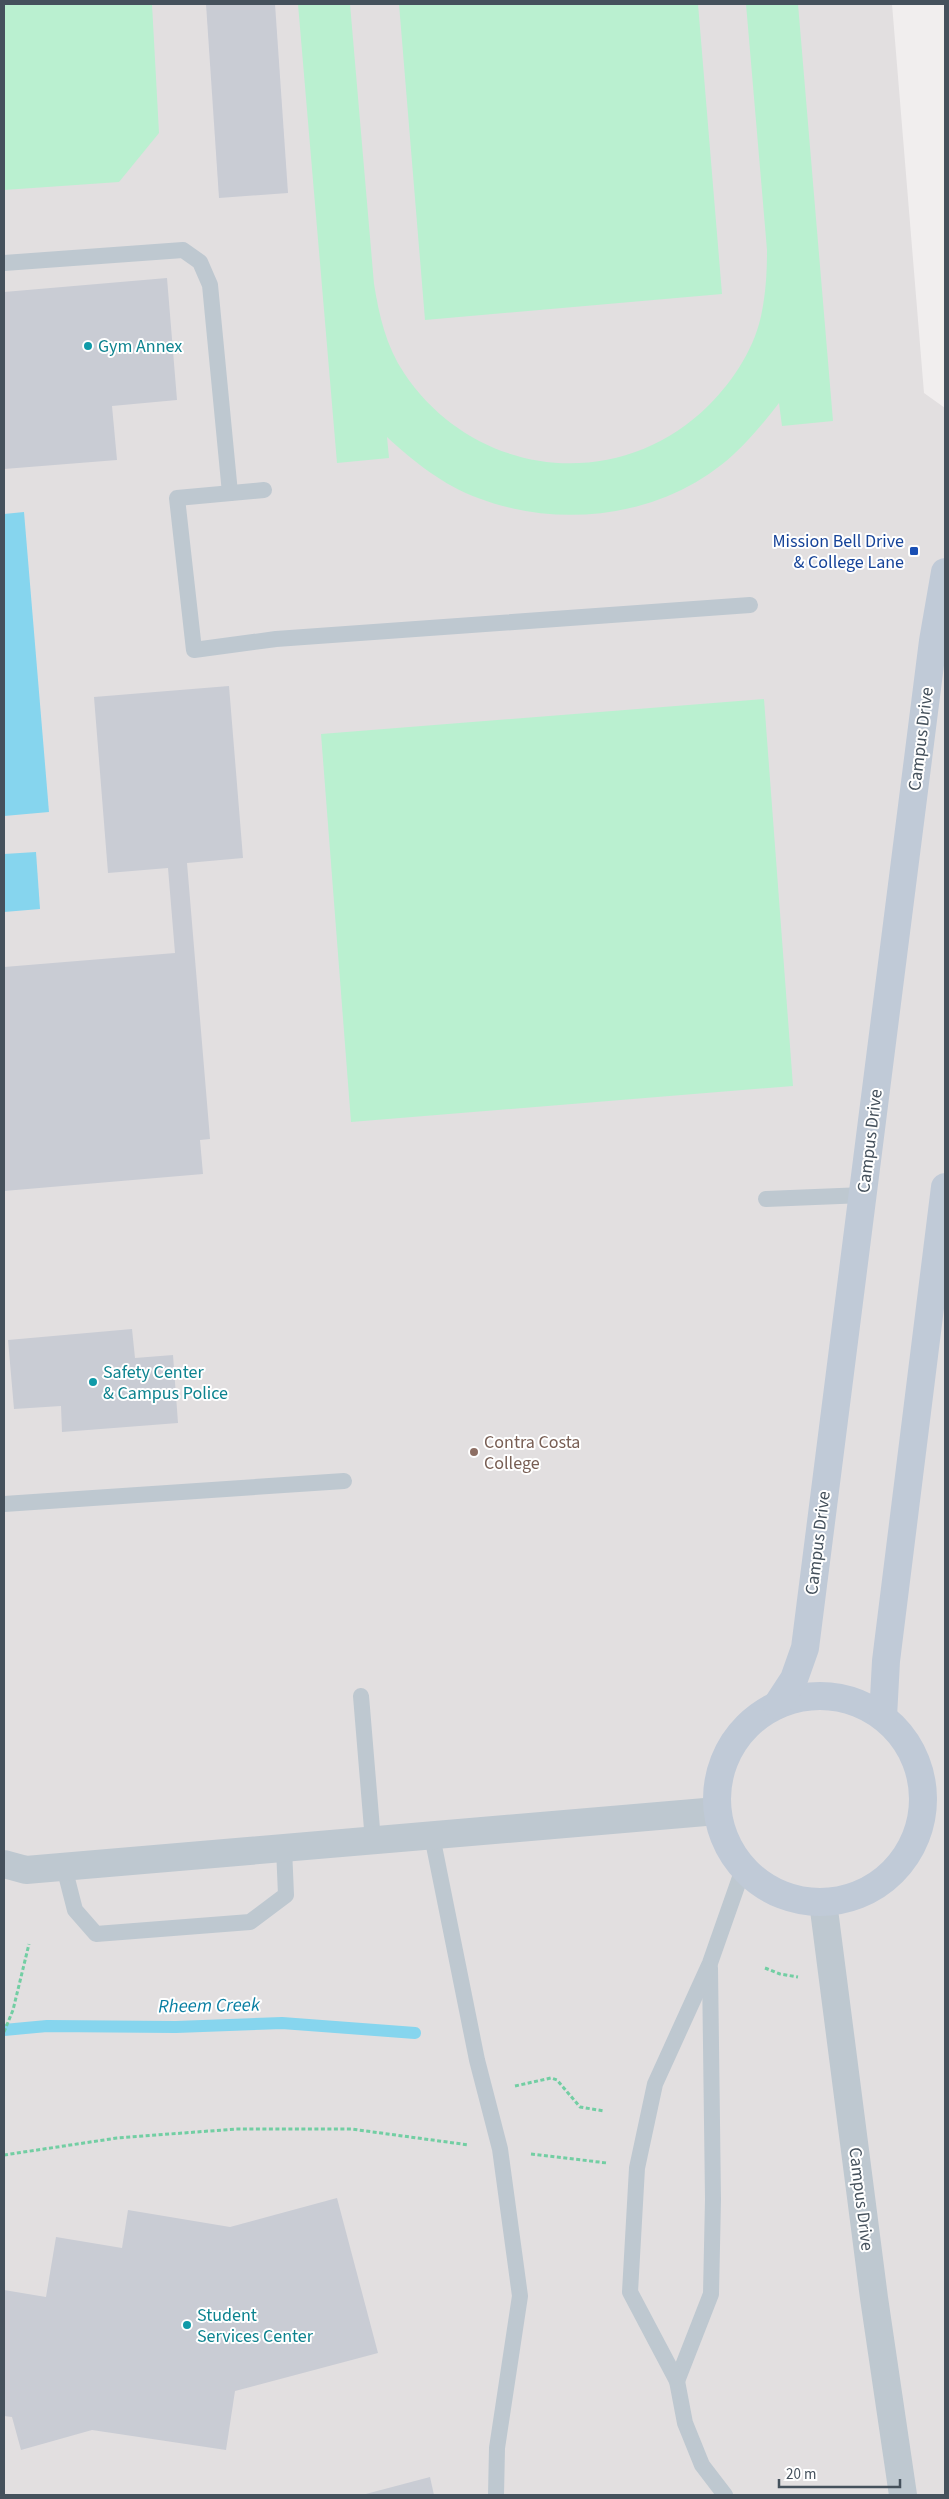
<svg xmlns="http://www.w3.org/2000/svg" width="949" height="2499" viewBox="0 0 949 2499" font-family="'Source Sans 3',sans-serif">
	<rect width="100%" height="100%" fill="#f1eeee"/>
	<polygon fill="#e2dfe0" points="4,4 892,4 924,393 945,408 945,2495 4,2495"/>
	<g fill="#baf0d0">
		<polygon points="4,4 152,4 159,133 119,182 4,190"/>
		<path d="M 298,4 L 350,4 L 374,284 C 379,315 386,346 404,373 C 474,478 619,495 709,405 C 734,380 756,346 762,311 C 766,291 767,271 767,250 L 746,4 L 798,4 L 833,421 L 782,426 L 779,403 C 765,421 751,438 734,454 C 666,517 562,530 478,498 C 443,485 414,462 387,437 L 389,458 L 337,463 Z"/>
		<polygon points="399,4 698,4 722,294 425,320"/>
		<polygon points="764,699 793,1086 351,1122 321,734"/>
	</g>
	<g fill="#86d5ee">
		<polygon points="24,512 49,812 4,816 4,514"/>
		<polygon points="36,852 40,909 4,912 4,854"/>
	</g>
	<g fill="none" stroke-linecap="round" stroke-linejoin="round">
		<polyline stroke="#86d5ee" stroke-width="12" points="4,2030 47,2026 176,2027 282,2023 415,2033"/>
	</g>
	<g fill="#c9ccd4">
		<polygon points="206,4 275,4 288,193 219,198"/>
		<polygon points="167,278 177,400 112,406 117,460 4,469 4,292"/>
		<polygon points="229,686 243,858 187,863 210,1139 200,1140 203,1174 4,1191 4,967 175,953 168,868 108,873 94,697"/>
		<polygon points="132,1329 135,1358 173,1355 178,1423 62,1432 61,1406 14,1409 8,1340"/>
		<polygon points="337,2198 378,2353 235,2391 226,2450 92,2430 21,2450 12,2417 4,2416 4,2290 46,2297 56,2237 122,2248 128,2210 230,2227"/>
		<polygon points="430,2477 434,2495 362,2495"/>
	</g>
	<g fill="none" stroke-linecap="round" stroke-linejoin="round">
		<g stroke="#72cea3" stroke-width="3" stroke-dasharray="4 2.5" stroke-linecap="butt">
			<polyline points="765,1968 780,1974 798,1977"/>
			<polyline points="4,2032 13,2010 29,1944"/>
			<polyline points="515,2086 551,2078 557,2080 580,2107 604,2111"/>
			<polyline points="531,2154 607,2163"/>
			<polyline points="4,2155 117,2138 236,2129 351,2129 469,2145"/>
		</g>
		<g stroke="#bec8d0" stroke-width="16">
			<polyline points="4,263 183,250 200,262 210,285 230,493"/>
			<polyline points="264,490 177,498 194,650 276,639 750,605"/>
			<polyline points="766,1199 864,1195"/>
			<polyline points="4,1504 344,1481"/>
			<polyline points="361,1696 373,1841"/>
			<polyline points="432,1836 477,2060 500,2149 520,2296 497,2448 496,2495"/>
			<polyline points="64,1867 75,1910 96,1934 250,1922 286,1895 284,1848"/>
			<polyline points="677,2381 711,2294 713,2199 710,1968"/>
			<polyline points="725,2495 702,2465 685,2423 677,2381 630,2292 637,2168 655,2084 710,1963 743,1869"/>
		</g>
		<g stroke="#bec8d0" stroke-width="28">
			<polyline points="4,1864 26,1870 717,1811"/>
			<polyline points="823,1902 874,2298 903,2495"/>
		</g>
		<g stroke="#c0cad7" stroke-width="28">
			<circle cx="820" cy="1799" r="103"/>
			<polyline points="777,1705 794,1679 805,1648 933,641 945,572"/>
			<polyline points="883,1717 886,1661 945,1187"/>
		</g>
	</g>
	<g fill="#0f9aa8" stroke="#fff" stroke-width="2">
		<circle cx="88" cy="346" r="5"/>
		<circle cx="93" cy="1382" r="5"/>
		<circle cx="187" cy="2325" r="5"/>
	</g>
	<rect fill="#1a4fb4" stroke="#fff" stroke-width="2" x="909" y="546" width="10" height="10" rx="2.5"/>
	<circle fill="#8d6e63" stroke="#fff" stroke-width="2" cx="474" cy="1452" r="5"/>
	<g text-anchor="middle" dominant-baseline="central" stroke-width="4" stroke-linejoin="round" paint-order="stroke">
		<g font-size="18" fill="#0d838f" stroke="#fff" text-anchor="start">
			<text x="98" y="346">Gym Annex</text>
			<text x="103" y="1372">Safety Center<tspan x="103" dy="21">&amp; Campus Police</tspan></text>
			<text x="197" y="2315">Student<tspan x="197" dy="21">Services Center</tspan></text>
		</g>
		<g font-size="18" fill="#164399" stroke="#fff" text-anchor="end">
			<text x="904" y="541">Mission Bell Drive<tspan x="904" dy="21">&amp; College Lane</tspan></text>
		</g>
		<g font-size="18" fill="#45515c" stroke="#fff">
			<text transform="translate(921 739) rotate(-83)">Campus Drive</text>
			<text transform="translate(870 1141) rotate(-83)">Campus Drive</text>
			<text transform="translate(818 1543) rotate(-83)">Campus Drive</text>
			<text transform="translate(861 2199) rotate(83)">Campus Drive</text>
		</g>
		<g font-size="18" fill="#785e54" stroke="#fff" text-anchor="start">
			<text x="484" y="1442">Contra Costa<tspan x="484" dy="21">College</tspan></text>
		</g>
		<g font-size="19" font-style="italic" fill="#097fa3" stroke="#fff">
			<text transform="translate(209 2006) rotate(-1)">Rheem Creek</text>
		</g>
	</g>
	<rect width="949" height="2499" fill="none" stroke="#45515c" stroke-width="10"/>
	<path d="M779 2479v8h121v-8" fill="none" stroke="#45515c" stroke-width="2.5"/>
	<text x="786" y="2479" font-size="15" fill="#45515c" stroke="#ffffff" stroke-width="4" paint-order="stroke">20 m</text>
</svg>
